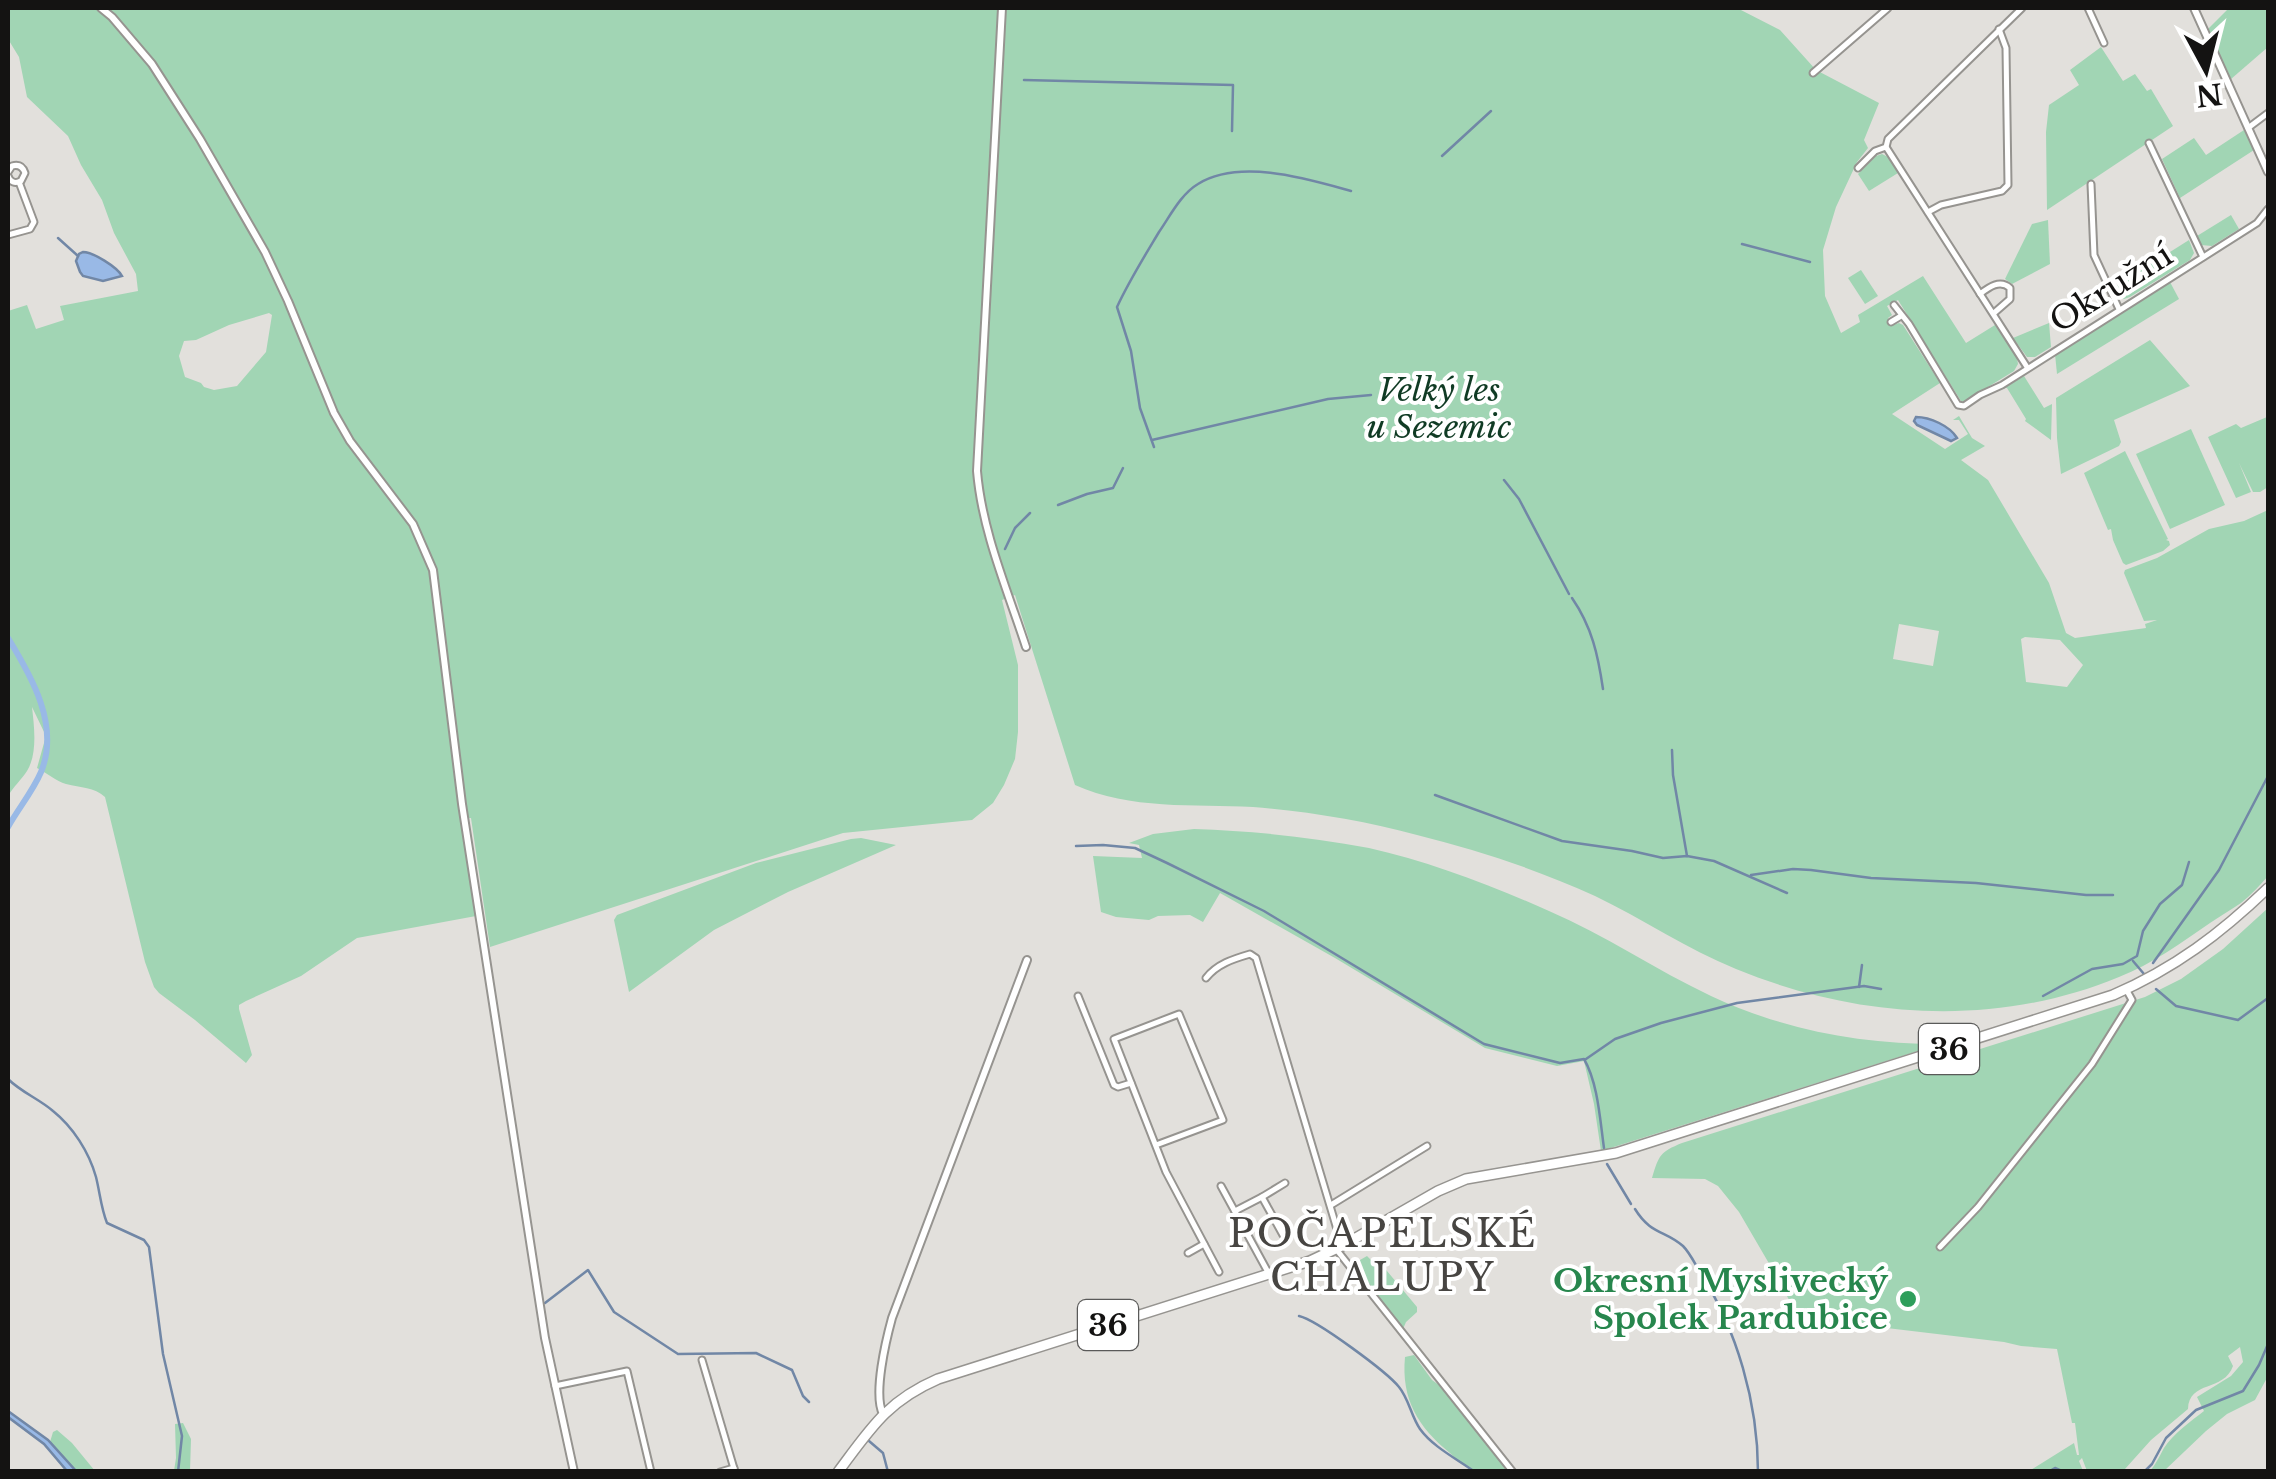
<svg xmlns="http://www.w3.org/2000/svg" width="2276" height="1479" viewBox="0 0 2276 1479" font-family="'Libre Baskerville',serif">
	<rect width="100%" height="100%" fill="#e2e0dc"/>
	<g fill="#a1d5b4" fill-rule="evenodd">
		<path d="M 8,8 L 1737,8 L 1780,30 L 1816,70 L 1879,103 L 1864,140 L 1868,148 L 1857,162 L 1836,207 L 1823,250 L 1825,296 L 1841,333 L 1860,322 L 1858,315 L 1923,276 L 1966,343 L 1995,325 L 2017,358 L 2018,364 L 2014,371 L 1965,401 L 1961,401 L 1898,300 L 1887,306 L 1892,315 L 1888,318 L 1893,325 L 1899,323 L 1903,325 L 1940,383 L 1892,414 L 1945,449 L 1968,434 L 1959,420 L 1953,420 L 1959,416 L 1972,438 L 1985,446 L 1961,460 L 1988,480 L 2049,583 L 2066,633 L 2075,638 L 2146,628 L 2145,624 L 2157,620 L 2144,621 L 2124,573 L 2125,570 L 2157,558 L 2209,529 L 2244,521 L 2268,510 L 2268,876 C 2260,885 2251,895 2241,903 C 2231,910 2220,916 2210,923 C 2181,943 2152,964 2119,977 C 1996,1028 1858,1019 1736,969 C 1687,949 1643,919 1595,896 C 1538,870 1478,850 1417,835 C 1366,821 1306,811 1253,807 C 1194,804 1130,810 1075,785 L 1015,595 L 1002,600 L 1018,665 L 1018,732 L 1015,759 L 1004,785 L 993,803 L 972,820 L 843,833 L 490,947 L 471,818 L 460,819 L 476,916 L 357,938 L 301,976 L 246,1001 L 239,1005 L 239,1009 L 252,1055 L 246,1063 L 195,1020 L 159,993 L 154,987 L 145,962 L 105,797 C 94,787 81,788 66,784 C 56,781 47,773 37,768 L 46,736 L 32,707 C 34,725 38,753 27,771 C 22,779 13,787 8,796 L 8,311 L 27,305 L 36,329 L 64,320 L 60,306 L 138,291 L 136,274 L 114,233 L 102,200 L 81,165 L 68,136 L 27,97 L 19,57 L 8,39 ZM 269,313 L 272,315 L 266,352 L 237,386 L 214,390 L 204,387 L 201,383 L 185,377 L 179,356 L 184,341 L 196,340 L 229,325 ZM 1899,624 L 1939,631 L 1933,666 L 1893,659 ZM 2025,637 L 2060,640 L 2083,665 L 2067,687 L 2026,682 L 2021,639 Z"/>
		<polygon points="2229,8 2268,8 2268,47 2231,79 2208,29"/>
		<polygon points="2101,47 2123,81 2135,74 2147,91 2151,89 2173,126 2047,210 2046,132 2049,105 2079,85 2070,70"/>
		<polygon points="2244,130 2254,150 2180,198 2162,159 2194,138 2206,155"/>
		<polygon points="1882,154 1888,157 1898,173 1869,191 1858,174 1876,156"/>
		<polygon points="2231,215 2239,229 2212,246 2201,245 2197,236"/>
		<polygon points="2048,220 2050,264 2012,284 2005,279 2032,224"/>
		<polygon points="2189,240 2194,253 2190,260 2130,297 2124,299 2118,297 2113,288"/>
		<polygon points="1861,270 1878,296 1865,304 1848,278"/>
		<polygon points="2170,282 2179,299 2057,374 2055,354"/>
		<polygon points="2049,323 2051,347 2035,357 2027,357 2013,338"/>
		<polygon points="2150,340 2190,386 2114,420 2121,442 2119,446 2061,474 2057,438 2056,398"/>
		<polygon points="2024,376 2044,408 2052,404 2051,440 2025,421 2026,419 2007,388 2004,388"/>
		<polygon points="2267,417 2268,487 2260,492 2253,492 2239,463 2251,492 2236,498 2208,437 2236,424 2241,428"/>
		<polygon points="2191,429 2225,505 2170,529 2136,454"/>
		<polygon points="2125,451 2168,539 2166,540 2169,541 2170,545 2163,551 2126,565 2123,563 2113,540 2111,529 2108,530 2084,473"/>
		<path d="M 1194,829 C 1253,831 1311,837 1369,848 C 1428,861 1493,886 1549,911 C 1605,935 1656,970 1711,996 C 1784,1030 1860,1044 1940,1044 L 1601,1151 L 1594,1104 L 1584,1061 L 1557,1066 L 1485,1048 L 1335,958 L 1220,893 L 1203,922 L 1190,915 L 1158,916 L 1149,920 L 1116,917 L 1101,912 L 1093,856 L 1142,858 L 1139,845 L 1129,843 L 1153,834 Z"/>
		<polygon points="861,838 896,845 788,892 714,930 629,992 614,920 617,915 756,863 851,839"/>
		<path d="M 2268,908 L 2268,1376 L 2255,1400 L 2227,1414 L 2206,1431 L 2164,1471 L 2150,1471 C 2156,1464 2159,1457 2164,1448 C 2173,1434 2191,1421 2204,1411 L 2197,1397 L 2231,1376 L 2243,1362 L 2240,1347 L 2228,1356 L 2233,1366 C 2224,1392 2189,1380 2188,1409 L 2151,1440 L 2125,1469 L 2117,1471 L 2087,1471 L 2082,1458 L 2079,1461 L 2083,1471 L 2029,1471 L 2074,1443 L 2077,1455 L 2079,1455 L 2075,1423 L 2072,1423 L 2057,1349 L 2021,1346 L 2004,1342 L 1870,1326 L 1804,1330 L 1781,1284 L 1739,1212 L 1718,1186 L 1705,1179 L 1652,1178 C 1659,1155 1660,1152 1682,1143 L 2145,997 L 2181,979 L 2223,949 Z"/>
		<polygon points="1367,1256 1376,1265 1382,1265 1417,1307 1417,1312 1406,1322 1403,1329 1353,1267 1353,1264"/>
		<path d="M 1414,1355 L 1432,1380 L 1439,1385 L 1508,1471 C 1499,1472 1485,1474 1476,1472 C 1467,1469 1456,1459 1450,1453 C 1418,1427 1401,1399 1405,1357 Z"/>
		<polygon points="183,1423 191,1439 190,1471 174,1471 176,1458 175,1424"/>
		<polygon points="57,1430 72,1443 95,1471 76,1471 50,1442 53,1432"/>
	</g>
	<g fill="#99b9e6" stroke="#7187a6" stroke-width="2.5">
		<path d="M 83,252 C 93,252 117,267 122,276 L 103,281 L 83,276 L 80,272 L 76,261 L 79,254 Z"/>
		<path d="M 1916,417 C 1930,417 1950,426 1957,438 L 1951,441 L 1917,425 L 1914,421 Z"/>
		<polygon points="8,1411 48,1440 76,1471 67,1471 44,1444 8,1417"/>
	</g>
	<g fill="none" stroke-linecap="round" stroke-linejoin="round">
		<g stroke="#7187a6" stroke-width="2.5">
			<polyline points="1024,80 1233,85 1232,131"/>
			<polyline points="1442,156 1491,111"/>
			<polyline points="58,238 78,256"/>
			<polyline points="1742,244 1810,262"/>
			<polyline points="1152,440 1328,399 1371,395"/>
			<path d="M 1154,447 L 1140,408 L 1131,351 L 1117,307 C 1129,281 1144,257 1159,232 C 1170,216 1181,194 1198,184 C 1240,158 1308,179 1351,191"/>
			<polyline points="1504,480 1519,499 1569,594"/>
			<polyline points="1058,505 1087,494 1113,488 1123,468"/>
			<polyline points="1005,549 1015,528 1030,513"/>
			<path d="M 1572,598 C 1592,627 1598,655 1603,689"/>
			<polyline points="1672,750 1673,775 1687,856"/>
			<polyline points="1435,795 1562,841 1632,851 1663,858 1687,856 1714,861 1787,893"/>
			<path d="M 1076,846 L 1103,845 L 1135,848 L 1167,863 L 1264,911 L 1484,1044 L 1560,1063 L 1584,1059 C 1598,1083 1600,1120 1604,1148"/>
			<polyline points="1751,875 1793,869 1811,870 1871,878 1976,883 2086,895 2113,895"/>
			<polyline points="2133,961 2144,974"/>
			<polyline points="2153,963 2219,870 2268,776"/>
			<polyline points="1859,987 1862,965"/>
			<polyline points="2156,989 2176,1006 2238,1020 2268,998"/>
			<polyline points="2043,996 2092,969 2123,964 2137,956 2143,931 2160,904 2182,885 2189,862"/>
			<polyline points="1586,1059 1615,1039 1661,1023 1737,1003 1864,986 1881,989"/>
			<path d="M 8,1079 C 21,1092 39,1099 53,1111 C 73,1127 89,1152 96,1177 C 100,1193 101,1208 107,1223 L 144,1240 L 149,1247 L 163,1354 L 182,1436 L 178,1472"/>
			<polyline points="1607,1164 1631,1204"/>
			<path d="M 1635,1209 C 1651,1235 1665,1230 1683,1246 C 1690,1253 1695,1264 1700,1272 C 1737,1330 1758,1403 1758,1472"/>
			<polyline points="545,1303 588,1270 614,1312 678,1354 756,1353 792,1370 803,1396 809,1402"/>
			<path d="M 1299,1316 C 1317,1320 1387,1372 1399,1387 C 1409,1399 1411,1416 1420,1429 C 1433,1447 1457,1459 1475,1472"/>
			<polyline points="869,1441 883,1453 888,1472"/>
			<polyline points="2048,1472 2055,1468 2064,1472"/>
			<polyline points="2144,1472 2152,1464 2166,1438 2196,1410 2243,1391 2259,1365 2268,1344"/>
		</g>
		<path stroke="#99b9e6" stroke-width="6" d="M 8,638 C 32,677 60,726 41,772 C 33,791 18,809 8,827"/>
		<g stroke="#969490" stroke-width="9">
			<g id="minor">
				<polyline points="2088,8 2104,43"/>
				<polyline points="1813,73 1888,8"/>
				<polyline points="2248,128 2268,113"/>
				<polyline points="2149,143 2203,257"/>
				<polyline points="1886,147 2027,367"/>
				<polyline points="1858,168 1875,151 1886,147 1888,139 2022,8"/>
				<path d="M 8,172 L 12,166 C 19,164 23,167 25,173 L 21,181 C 15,184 10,182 8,176"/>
				<polyline points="2091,184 2094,255 2119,309"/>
				<polyline points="1928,212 1941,205 2002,191 2008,185 2006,48 1999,29"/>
				<polyline points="8,235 30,229 34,222 19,182"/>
				<path d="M 1980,294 C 1989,287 2000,279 2010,288 L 2010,299 L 1994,313"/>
				<polyline points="1894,305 1909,324 1958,405 1964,406 1980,395 2002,385 2257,223 2268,209"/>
				<polyline points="1891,322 1901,316"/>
				<path d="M 1206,978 C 1217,964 1233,959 1250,954 L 1256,958 L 1342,1246"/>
				<polyline points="1078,996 1114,1085 1118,1087 1131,1083"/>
				<polyline points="1156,1145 1223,1120 1179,1014 1114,1039 1166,1172 1219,1272"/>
				<polyline points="1221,1186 1269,1274"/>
				<polyline points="1262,1197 1285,1183"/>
				<polyline points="1331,1205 1427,1146"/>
				<polyline points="1235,1211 1262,1197 1283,1235"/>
				<polyline points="1940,1247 1978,1207 2092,1064 2132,1000 2126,989"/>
				<polyline points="1336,1249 1513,1472"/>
				<polyline points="1188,1253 1204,1244"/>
				<polyline points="702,1360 735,1472"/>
				<polyline points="555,1386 627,1371 651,1472"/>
				<polyline points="720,1472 734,1468"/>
			</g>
		</g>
		<g stroke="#969490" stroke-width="10">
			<g id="tertiary">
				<polyline points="101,8 112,17 152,64 200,139 265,252 288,301 334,413 350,441 413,524 433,570 462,804 545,1338 574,1472"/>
				<path d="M 1002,8 L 977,471 C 982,531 1007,589 1026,647"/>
				<polyline points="2194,8 2268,172"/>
				<path d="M 883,1414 C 873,1394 886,1340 892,1318 L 1027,960"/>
			</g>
		</g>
		<g stroke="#969490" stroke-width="12">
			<path id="primary" d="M 838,1472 C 870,1429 887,1401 938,1379 L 1310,1261 L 1342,1246 L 1438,1191 L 1466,1179 L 1616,1153 L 2113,995 C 2175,968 2220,934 2268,888"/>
		</g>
		<use href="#minor" stroke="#fff" stroke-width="5"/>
		<use href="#tertiary" stroke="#fff" stroke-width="6"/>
		<use href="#primary" stroke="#fff" stroke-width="9"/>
	</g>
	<circle fill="#2e9e5b" stroke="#fff" stroke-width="4" cx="1908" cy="1299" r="10"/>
	<g text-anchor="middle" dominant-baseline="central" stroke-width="8" stroke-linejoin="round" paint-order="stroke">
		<g fill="#fff" stroke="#5a5a59" stroke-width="2.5">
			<rect x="1919" y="1024" width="60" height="50" rx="8"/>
			<rect x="1078" y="1300" width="60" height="50" rx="8"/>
		</g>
		<g font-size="30" font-weight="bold" fill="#141312">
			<text x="1949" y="1049">36</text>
			<text x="1108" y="1325">36</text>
		</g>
		<g font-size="32" fill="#141312" stroke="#fff">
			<text transform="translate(2111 288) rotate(-32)">Okružní</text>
		</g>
		<g font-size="32" font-style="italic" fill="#103b24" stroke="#fff">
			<text x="1439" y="390">Velký les<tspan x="1439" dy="37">u Sezemic</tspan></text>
		</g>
		<g font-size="32" font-weight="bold" fill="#27864d" stroke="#fff" text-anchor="end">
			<text x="1888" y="1281">Okresní Myslivecký<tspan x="1888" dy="37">Spolek Pardubice</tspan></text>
		</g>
		<g font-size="38" letter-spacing="2.5" fill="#474542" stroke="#fff">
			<text x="1383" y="1233">POČAPELSKÉ<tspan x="1383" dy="44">CHALUPY</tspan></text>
		</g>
	</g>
	<rect width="2276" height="1479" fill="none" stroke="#141312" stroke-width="20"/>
	<g transform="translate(2206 70) rotate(173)" stroke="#ffffff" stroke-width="8" paint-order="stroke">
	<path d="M0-8L18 38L0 25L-18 38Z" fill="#141312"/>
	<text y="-15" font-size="28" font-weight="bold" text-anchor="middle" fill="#141312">N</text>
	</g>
</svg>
